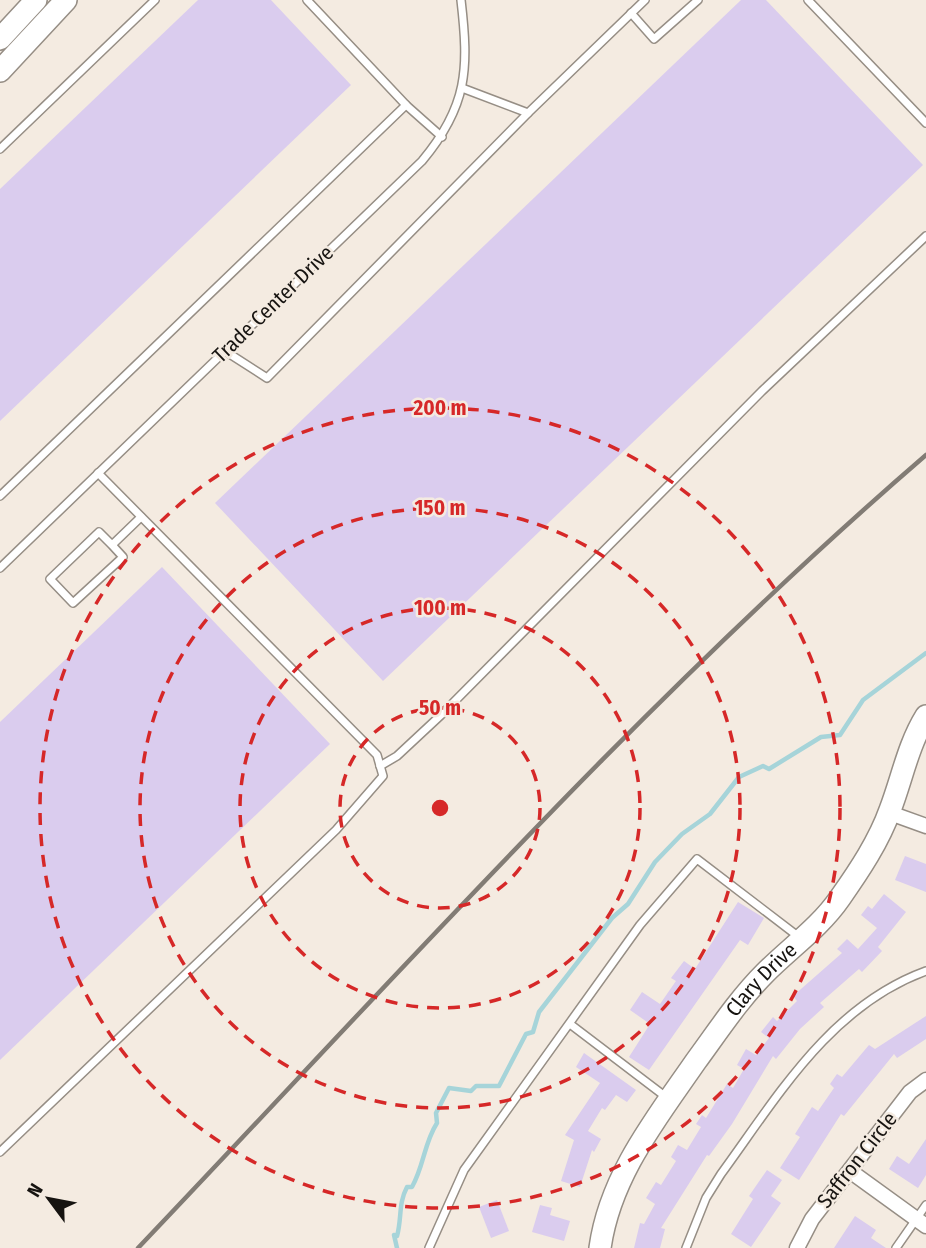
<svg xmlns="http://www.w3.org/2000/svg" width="926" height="1248" viewBox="0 0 926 1248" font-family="'Fira Sans Condensed',sans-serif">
	<rect width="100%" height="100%" fill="#f4ebe1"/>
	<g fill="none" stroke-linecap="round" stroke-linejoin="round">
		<path stroke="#a6d4d9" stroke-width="4.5" d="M 397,1248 L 394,1235 L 397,1236 C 402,1219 398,1204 407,1187 L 412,1187 C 424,1166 424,1143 437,1123 L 436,1113 L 449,1088 L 471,1091 L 476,1086 L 499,1086 L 526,1034 L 533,1032 L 539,1012 L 612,918 L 628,904 L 655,862 L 682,834 L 710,814 L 739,777 L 763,766 L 769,769 L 821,737 L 840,735 L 863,700 L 926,653"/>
	</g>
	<g fill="#daccee">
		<polygon points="198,0 271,0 351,85 0,421 0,189"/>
		<polygon points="741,0 766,0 923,165 383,681 215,503"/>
		<polygon points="162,567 330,744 0,1060 0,722"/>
		<polygon points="905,856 926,864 926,892 895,880"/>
		<polygon points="884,894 906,912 878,947 882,951 862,972 859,969 820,1003 824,1007 800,1029 776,1059 773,1056 732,1124 709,1156 707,1155 661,1228 665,1229 660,1248 634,1248 640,1223 644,1224 655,1204 646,1198 656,1182 661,1185 676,1161 671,1157 678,1145 687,1150 701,1127 696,1124 702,1115 706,1118 727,1084 733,1088 744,1069 737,1065 746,1049 756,1055 769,1038 761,1032 773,1017 777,1021 797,1001 793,996 842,953 837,949 847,939 858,949 877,928 861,915 868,906 872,909"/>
		<polygon points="738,902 764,918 748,945 740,940 649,1070 629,1057 650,1024 630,1010 642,992 660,1004 676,981 671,978 684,961 695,969"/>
		<polygon points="926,1016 926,1039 897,1058 894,1054 844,1116 841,1114 799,1180 780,1168 800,1137 795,1134 812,1107 818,1111 834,1088 830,1084 837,1074 842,1077 869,1045 875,1049"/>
		<polygon points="584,1053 636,1090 627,1102 616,1095 605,1110 602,1108 588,1131 601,1139 594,1152 592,1150 580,1187 561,1181 574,1140 565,1135 600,1083 576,1067"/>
		<polygon points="926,1139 926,1175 918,1188 889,1169 897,1156 909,1164"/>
		<polygon points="767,1170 782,1180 771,1196 781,1203 751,1247 731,1234 753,1199 749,1196"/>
		<polygon points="497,1200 509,1231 491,1238 479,1207"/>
		<polygon points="540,1205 552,1208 550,1215 570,1221 564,1241 532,1232"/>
		<polygon points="855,1216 876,1230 871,1238 886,1248 834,1248"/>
	</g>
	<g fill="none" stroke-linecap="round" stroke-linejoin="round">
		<g stroke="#968e85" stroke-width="10">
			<g id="lane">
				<polyline points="808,0 926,123"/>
				<polyline points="631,13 654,39 698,0"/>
				<polyline points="406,105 442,137"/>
				<polyline points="528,113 645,0"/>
				<polyline points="0,149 155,0"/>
				<polyline points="225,351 267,378 528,113 462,88"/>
				<polyline points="0,496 406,105 307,0"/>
				<polyline points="112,545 99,532 50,579 73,603 123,557 112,545 141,517"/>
				<path d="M 0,568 L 422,161 C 468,106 469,69 461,0"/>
				<polyline points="380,766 397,756 441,715 762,391 926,236"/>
				<polyline points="570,1024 666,1097"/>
				<polyline points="0,1152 336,830 383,776 377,755 98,473"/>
				<polyline points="429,1248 464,1170 640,925 697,859 799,937"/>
				<path d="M 686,1248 L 706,1198 L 721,1174 C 778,1096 830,1006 926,971"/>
				<polyline points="896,1248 926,1205"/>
			</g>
		</g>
		<g stroke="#968e85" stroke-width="17">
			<g id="street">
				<polyline points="890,813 926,826"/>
				<polyline points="850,1171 926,1226"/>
				<polyline points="797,1248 812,1219 910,1092 926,1080"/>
			</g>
		</g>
		<g stroke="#968e85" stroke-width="24">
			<g id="secondary">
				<polyline points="0,39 36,0"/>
				<polyline points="0,71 66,0"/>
				<path id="s1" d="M 600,1248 C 610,1176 656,1119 696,1061 C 718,1031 739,999 765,973 C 790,948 820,927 840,898 C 859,871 879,841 890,810 C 902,779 908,745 926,716"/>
			</g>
		</g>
		<use href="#lane" stroke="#fff" stroke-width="7"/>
		<use href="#street" stroke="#fff" stroke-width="14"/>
		<use href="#secondary" stroke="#fff" stroke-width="21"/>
		<path stroke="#827c75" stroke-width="4.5" d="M 138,1248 C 395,978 644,698 926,455"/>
	</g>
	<g fill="none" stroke="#d62828" stroke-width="3.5" stroke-dasharray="12 9">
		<circle cx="440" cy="808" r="100"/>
		<circle cx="440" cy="808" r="200"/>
		<circle cx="440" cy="808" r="300"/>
		<circle cx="440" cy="808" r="400"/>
	</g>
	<g text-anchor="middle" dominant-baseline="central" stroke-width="5" stroke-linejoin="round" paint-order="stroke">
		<g font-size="21" fill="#161310" stroke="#f4ebe1">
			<text transform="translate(273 304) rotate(-44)">Trade Center Drive</text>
			<text stroke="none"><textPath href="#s1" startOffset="317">Clary Drive</textPath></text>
			<text transform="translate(857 1160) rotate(-52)">Saffron Circle</text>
		</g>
	</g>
	<circle cx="440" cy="808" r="10" fill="#d62828" stroke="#f4ebe1" stroke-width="3.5"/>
	<g font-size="21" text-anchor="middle" font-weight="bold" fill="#d62828" stroke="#f4ebe1" stroke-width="5" stroke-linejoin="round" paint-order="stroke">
		<text x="440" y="415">200 m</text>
		<text x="440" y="515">150 m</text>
		<text x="440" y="615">100 m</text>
		<text x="440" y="715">50 m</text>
	</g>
	<g transform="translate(49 1199) rotate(302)" stroke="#f4ebe1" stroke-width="5" paint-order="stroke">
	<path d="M0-5L12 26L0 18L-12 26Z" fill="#161310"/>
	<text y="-10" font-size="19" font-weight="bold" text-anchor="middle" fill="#161310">N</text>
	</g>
</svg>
